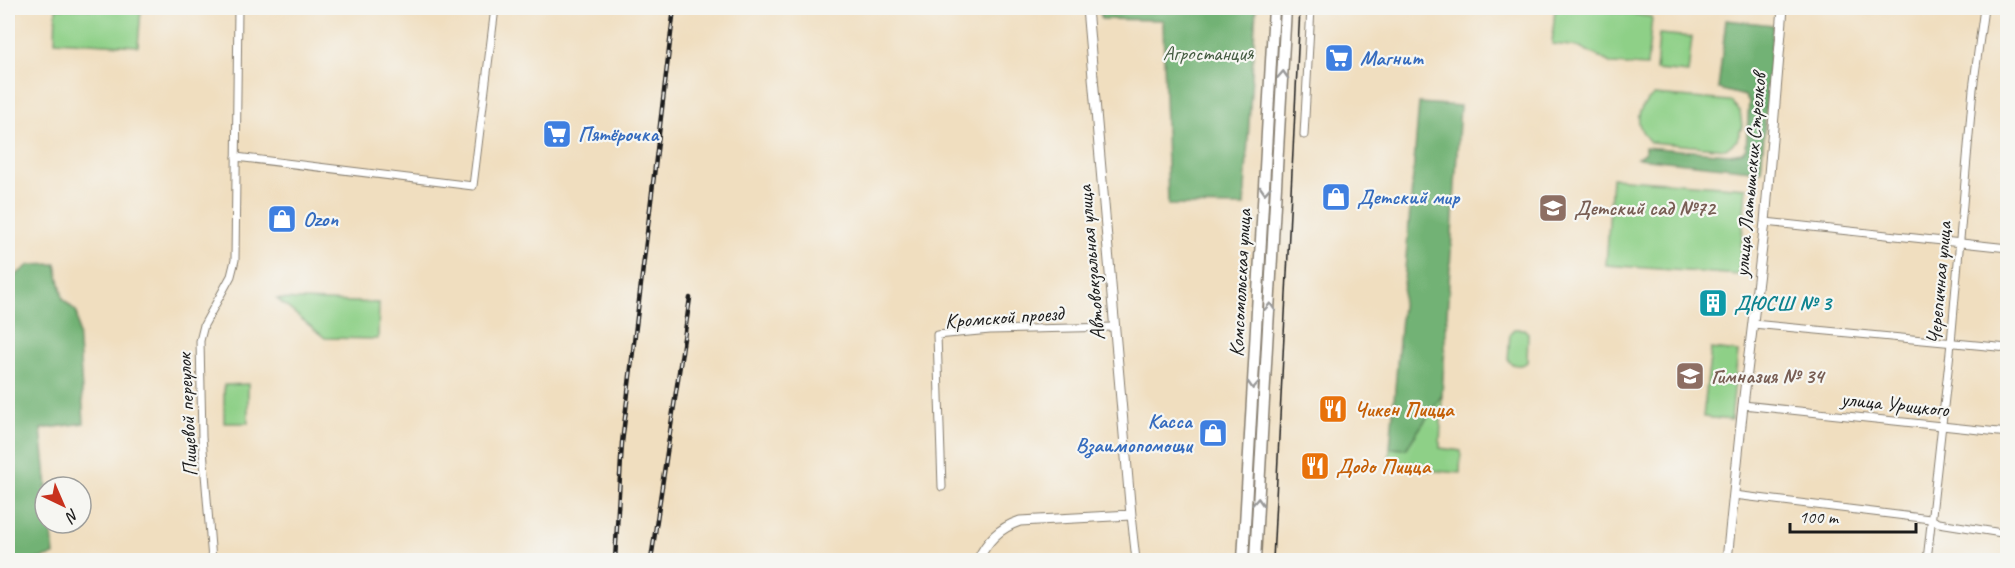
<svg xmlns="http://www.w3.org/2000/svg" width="2015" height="568" viewBox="0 0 2015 568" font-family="Caveat,sans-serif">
	<rect width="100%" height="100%" fill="#f6f6f2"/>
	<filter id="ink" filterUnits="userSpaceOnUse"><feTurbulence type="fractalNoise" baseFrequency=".0167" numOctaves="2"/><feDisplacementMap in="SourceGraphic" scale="12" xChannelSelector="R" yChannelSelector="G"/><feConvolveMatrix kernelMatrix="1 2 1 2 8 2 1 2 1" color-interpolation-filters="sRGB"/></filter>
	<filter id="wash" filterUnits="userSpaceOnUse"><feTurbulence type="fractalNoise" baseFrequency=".008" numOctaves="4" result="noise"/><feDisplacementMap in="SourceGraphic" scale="24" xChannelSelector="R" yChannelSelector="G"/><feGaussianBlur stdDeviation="1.35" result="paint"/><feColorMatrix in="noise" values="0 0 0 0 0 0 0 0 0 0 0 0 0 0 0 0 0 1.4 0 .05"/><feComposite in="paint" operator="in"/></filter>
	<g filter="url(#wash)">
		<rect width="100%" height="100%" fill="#f0debf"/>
		<g fill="#8ed087" stroke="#557652" stroke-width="1.5">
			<polygon points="56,8 141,10 138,46 55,41"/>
			<polygon points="1555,8 1588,8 1652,17 1647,66 1612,64 1580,47 1552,44"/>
			<polygon points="1659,34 1692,37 1688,73 1656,70"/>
			<path d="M 1654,95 L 1730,101 L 1740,111 L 1742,126 L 1737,140 L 1726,149 L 1650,142 C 1633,124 1635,110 1654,95 Z"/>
			<polygon points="1612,178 1746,188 1739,275 1606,265"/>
			<polygon points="277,299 379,303 378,339 325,338"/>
			<path d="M 1514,329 L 1524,329 L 1528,333 L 1527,362 C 1522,367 1512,366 1508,360 L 1510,333 Z"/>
			<polygon points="1711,349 1738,352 1731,420 1703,417"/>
			<polygon points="248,384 248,423 224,423 224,385"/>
			<polygon points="1442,395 1440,448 1461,451 1460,473 1389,467 1390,448 1406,449"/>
		</g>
		<g fill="#72b274" stroke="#476748" stroke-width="1.5">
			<polygon points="8,8 15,8 8,144"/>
			<polygon points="1100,8 1256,8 1244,206 1168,205 1163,20 1101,19"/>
			<polygon points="1726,20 1773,25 1761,171 1637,158 1645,152 1645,147 1729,154 1742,152 1746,148 1749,101 1745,96 1718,89"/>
			<polygon points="1419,103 1460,106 1442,395 1406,449 1390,448"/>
			<polygon points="56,264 63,299 77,312 84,423 41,429 47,487 45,487 45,523 51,523 54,555 35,560 8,560 8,281 29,265"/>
		</g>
	</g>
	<g filter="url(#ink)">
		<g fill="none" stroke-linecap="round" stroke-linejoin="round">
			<g stroke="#867d6e" stroke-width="9">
				<g id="street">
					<polyline points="1304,135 1311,8"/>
					<polyline points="236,157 473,186 495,8"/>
					<polyline points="1765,222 2008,248"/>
					<polyline points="1753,324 2008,348"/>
					<polyline points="1743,405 2008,433"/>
					<polyline points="942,487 937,335 990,330 1115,327"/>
					<polyline points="1734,495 1930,519 1939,523 2008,534"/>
					<polyline points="1131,515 1136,560"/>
					<polyline points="212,560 202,437 200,341 204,325 231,276 235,260 238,8"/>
					<polyline points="1927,560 1951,343 1973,89 1984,8"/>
				</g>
			</g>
			<g stroke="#867d6e" stroke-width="11">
				<g id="secondary">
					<path d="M 978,560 C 987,541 999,528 1020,521 L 1131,515 L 1087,8"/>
					<polyline points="1727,560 1743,405 1765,222 1783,8"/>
				</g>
			</g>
			<g stroke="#867d6e" stroke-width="13">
				<g id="primary">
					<polyline points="1243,560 1274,8"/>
					<polyline points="1255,560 1286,8"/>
				</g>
			</g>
			<use href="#street" stroke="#fff" stroke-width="7"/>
			<use href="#secondary" stroke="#fff" stroke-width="9"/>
			<use href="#primary" stroke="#fff" stroke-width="10"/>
			<polyline stroke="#1c1c1c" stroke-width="1.5" points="1273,560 1300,8"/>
			<g stroke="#1c1c1c" stroke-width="4.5">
				<g id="rail">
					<polyline points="615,560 622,443 674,8"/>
					<polyline points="651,560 690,298"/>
				</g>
			</g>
			<use href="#rail" stroke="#f6f6f2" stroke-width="2" stroke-dasharray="7" stroke-linecap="butt"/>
		</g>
		<defs><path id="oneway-chevron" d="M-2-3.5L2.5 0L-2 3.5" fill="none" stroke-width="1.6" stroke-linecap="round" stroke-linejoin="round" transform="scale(1.5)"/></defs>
		<g stroke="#999">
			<use href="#oneway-chevron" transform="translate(1283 75) rotate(-87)"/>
			<use href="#oneway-chevron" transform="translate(1265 190) rotate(93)"/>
			<use href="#oneway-chevron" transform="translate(1270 307) rotate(-87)"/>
			<use href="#oneway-chevron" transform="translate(1253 385) rotate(93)"/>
			<use href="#oneway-chevron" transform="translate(1258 502) rotate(-87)"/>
		</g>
	</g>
	<defs>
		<g id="supermarket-square" transform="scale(1.5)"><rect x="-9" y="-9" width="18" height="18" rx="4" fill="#3f7fe0" stroke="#f6f6f2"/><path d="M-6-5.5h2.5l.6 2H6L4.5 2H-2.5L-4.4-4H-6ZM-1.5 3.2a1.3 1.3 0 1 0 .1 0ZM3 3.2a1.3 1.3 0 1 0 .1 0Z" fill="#fff"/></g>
		<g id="shop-square" transform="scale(1.5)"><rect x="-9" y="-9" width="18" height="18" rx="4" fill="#3f7fe0" stroke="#f6f6f2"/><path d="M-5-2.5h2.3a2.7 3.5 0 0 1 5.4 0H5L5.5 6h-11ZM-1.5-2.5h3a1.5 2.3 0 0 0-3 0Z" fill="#fff"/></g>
		<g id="school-square" transform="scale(1.5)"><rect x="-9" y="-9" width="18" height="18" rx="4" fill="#8d6e63" stroke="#f6f6f2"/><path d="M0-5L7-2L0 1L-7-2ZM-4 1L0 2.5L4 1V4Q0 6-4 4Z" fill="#fff"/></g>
		<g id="building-square" transform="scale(1.5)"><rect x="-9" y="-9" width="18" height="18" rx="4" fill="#0f9aa8" stroke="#f6f6f2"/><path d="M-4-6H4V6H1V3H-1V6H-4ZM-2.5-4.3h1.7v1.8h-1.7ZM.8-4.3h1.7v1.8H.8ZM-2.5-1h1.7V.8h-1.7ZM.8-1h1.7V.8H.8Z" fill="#fff"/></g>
		<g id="restaurant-square" transform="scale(1.5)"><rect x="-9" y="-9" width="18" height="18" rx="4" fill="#e8710a" stroke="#f6f6f2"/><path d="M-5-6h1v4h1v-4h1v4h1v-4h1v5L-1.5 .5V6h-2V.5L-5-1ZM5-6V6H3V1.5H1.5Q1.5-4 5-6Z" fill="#fff"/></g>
	</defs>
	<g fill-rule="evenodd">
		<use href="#supermarket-square" x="1339" y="58"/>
		<use href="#supermarket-square" x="557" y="134"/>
		<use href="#shop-square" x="1336" y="197"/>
		<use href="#school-square" x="1553" y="208"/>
		<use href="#shop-square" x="282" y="219"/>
		<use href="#building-square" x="1713" y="303"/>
		<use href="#school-square" x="1690" y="376"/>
		<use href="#restaurant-square" x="1333" y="409"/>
		<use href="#shop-square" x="1213" y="433"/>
		<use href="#restaurant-square" x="1315" y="466"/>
	</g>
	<g text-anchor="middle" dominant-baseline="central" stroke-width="4.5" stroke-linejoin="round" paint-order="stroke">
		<g font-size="21" fill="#445b41" stroke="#f6f6f2">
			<text x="1208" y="53">Агростанция</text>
		</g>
		<g font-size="21" font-weight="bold" fill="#366cbe" stroke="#f6f6f2" text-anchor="start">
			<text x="1360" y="58">Магнит</text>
			<text x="578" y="134">Пятёрочка</text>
			<text x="1357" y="197">Детский мир</text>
			<text x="303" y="219">Ozon</text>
			<text x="1192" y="421" text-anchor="end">Касса<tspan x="1192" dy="24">Взаимопомощи</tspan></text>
		</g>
		<g font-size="21" fill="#1c1c1c" stroke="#f6f6f2">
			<text transform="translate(1750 175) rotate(-85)">улица Латышских Стрелков</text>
			<text transform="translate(1091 263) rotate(-95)">Автовокзальная улица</text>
			<text transform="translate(1240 283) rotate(-87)">Комсомольская улица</text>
			<text transform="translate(1939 283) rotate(-85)">Черепичная улица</text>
			<text transform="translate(1004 317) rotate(-4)">Кромской проезд</text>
			<text transform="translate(1895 404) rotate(6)">улица Урицкого</text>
			<text transform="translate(187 415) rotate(-93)">Пищевой переулок</text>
		</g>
		<g font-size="21" font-weight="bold" fill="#785e54" stroke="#f6f6f2" text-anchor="start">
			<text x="1574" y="208">Детский сад №72</text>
			<text x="1711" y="376">Гимназия № 34</text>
		</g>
		<g font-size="21" font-weight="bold" fill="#0d838f" stroke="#f6f6f2" text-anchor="start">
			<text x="1734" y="303">ДЮСШ № 3</text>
		</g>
		<g font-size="21" font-weight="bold" fill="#c56008" stroke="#f6f6f2" text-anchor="start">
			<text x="1354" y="409">Чикен Пицца</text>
			<text x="1336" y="466">Додо Пицца</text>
		</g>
	</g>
	<rect width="2015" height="568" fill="none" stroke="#f6f6f2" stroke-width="30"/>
	<g transform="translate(63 505) rotate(136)"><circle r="28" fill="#f6f6f2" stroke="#9f9f9c" stroke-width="1.5"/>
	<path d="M0-4.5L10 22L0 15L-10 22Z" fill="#c8321e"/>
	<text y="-9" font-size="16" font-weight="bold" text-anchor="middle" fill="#1c1c1c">N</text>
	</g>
	<path d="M1790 523v9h126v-9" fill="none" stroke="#1c1c1c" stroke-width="3"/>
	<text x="1799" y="523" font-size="18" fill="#1c1c1c" stroke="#f6f6f2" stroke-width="4.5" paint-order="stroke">100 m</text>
</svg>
